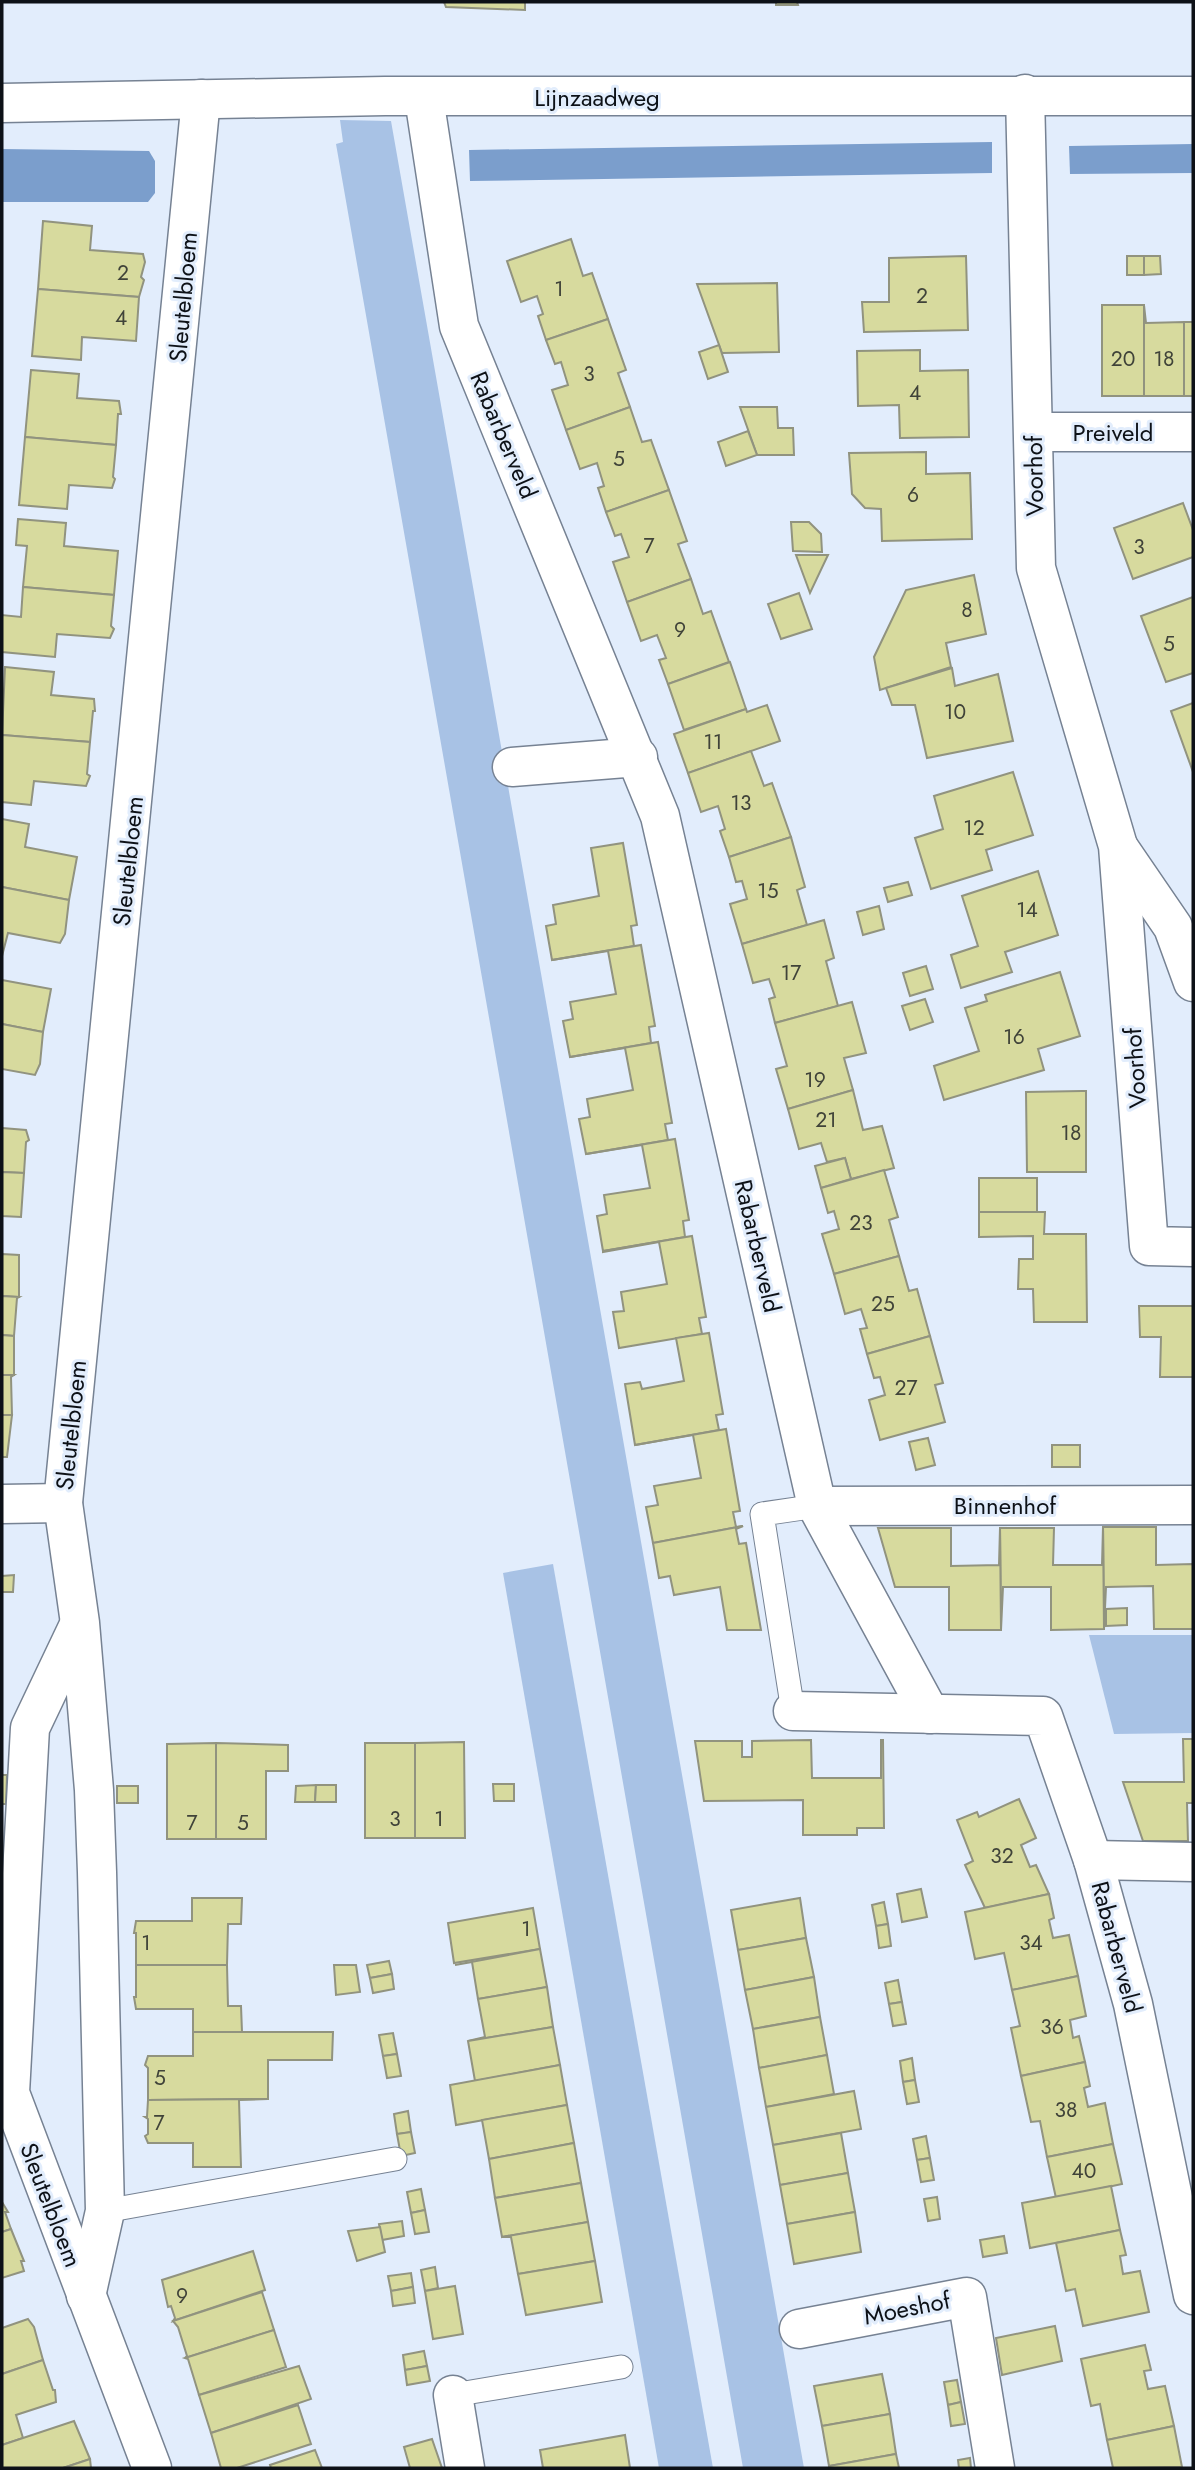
<svg xmlns="http://www.w3.org/2000/svg" width="1195" height="2470" viewBox="0 0 1195 2470" font-family="Jost,sans-serif">
	<rect width="100%" height="100%" fill="#e2edfc"/>
	<g fill="#a8c2e5">
		<polygon points="340,120 391,121 804,2468 743,2468 336,144 343,142"/>
		<polygon points="553,1564 713,2468 659,2468 503,1573"/>
		<polygon points="1089,1635 1193,1635 1193,1733 1114,1734"/>
	</g>
	<g fill="#7b9ecc">
		<polygon points="992,142 992,173 470,181 469,150"/>
		<polygon points="1193,144 1193,173 1070,174 1069,146"/>
		<polygon points="2,149 149,151 155,161 155,193 148,202 2,202"/>
	</g>
	<g fill="#d7da9e" stroke="#91937f" stroke-width="2">
		<polygon points="444,2 525,2 525,10 446,7"/>
		<polygon points="768,2 797,2 798,5 776,5 776,2"/>
		<polygon points="43,221 92,226 90,250 143,254 145,262 141,277 144,280 139,297 38,289"/>
		<polygon points="571,239 583,276 592,273 608,319 546,340 538,316 543,314 537,296 521,302 507,261"/>
		<polygon points="966,256 968,330 864,332 862,302 889,302 889,258"/>
		<rect x="1127" y="256" width="17" height="19"/>
		<polygon points="1144,256 1160,256 1161,274 1144,275"/>
		<polygon points="777,283 779,352 722,353 697,284"/>
		<polygon points="38,289 139,297 136,341 82,337 81,360 32,356"/>
		<rect x="1102" y="305" width="42" height="91"/>
		<polygon points="1144,305 1146,323 1184,322 1184,396 1144,396"/>
		<polygon points="608,319 626,370 618,373 630,407 566,430 552,390 568,385 561,362 555,364 546,340"/>
		<rect x="1184" y="322" width="9" height="74"/>
		<polygon points="719,345 728,372 708,379 699,352"/>
		<polygon points="920,350 920,371 968,370 969,437 900,438 899,405 858,406 857,351"/>
		<polygon points="31,370 79,374 77,398 119,401 121,414 118,414 116,445 25,437"/>
		<polygon points="630,407 642,442 651,440 669,490 606,512 598,488 604,486 597,463 580,469 566,430"/>
		<polygon points="740,407 777,407 778,428 793,428 794,455 757,455"/>
		<polygon points="748,431 757,455 726,466 718,442"/>
		<polygon points="25,437 116,445 113,477 115,479 112,488 69,485 67,509 19,505"/>
		<polygon points="926,452 926,474 970,473 972,539 882,541 881,509 865,508 852,494 849,453"/>
		<polygon points="669,490 687,541 678,544 691,579 627,602 613,562 629,557 621,534 615,536 606,512"/>
		<polygon points="1183,503 1193,530 1193,557 1133,579 1114,528"/>
		<polygon points="18,519 66,523 64,546 118,551 114,595 23,587 27,546 16,545"/>
		<polygon points="791,522 809,522 821,534 822,552 793,551"/>
		<polygon points="796,555 828,555 810,593"/>
		<polygon points="974,575 986,634 946,643 951,667 880,690 874,657 906,590"/>
		<polygon points="691,579 703,614 711,611 729,662 668,684 659,660 666,658 657,635 641,641 627,602"/>
		<polygon points="23,587 114,595 111,626 114,629 110,638 57,634 55,657 2,652 2,615 21,617"/>
		<polygon points="799,593 812,629 781,639 768,604"/>
		<polygon points="1193,597 1193,673 1166,682 1141,616"/>
		<polygon points="730,662 746,709 684,730 668,684"/>
		<polygon points="5,667 54,672 51,695 94,699 95,711 93,711 90,742 2,735"/>
		<polygon points="952,668 955,686 998,674 1013,741 927,758 915,705 892,705 886,688"/>
		<polygon points="1193,703 1193,772 1171,711"/>
		<polygon points="767,705 780,741 688,773 674,734 746,709 747,712"/>
		<polygon points="2,735 90,742 87,774 90,776 86,786 34,781 31,805 2,802"/>
		<polygon points="751,751 764,786 772,783 791,837 729,857 720,831 725,829 718,806 701,812 688,773"/>
		<polygon points="1013,772 1033,835 986,850 992,870 931,889 915,838 943,829 934,796"/>
		<polygon points="2,819 29,824 25,847 77,857 69,900 2,887"/>
		<polygon points="791,837 805,887 797,890 807,925 742,944 730,904 747,899 742,881 736,882 729,857"/>
		<polygon points="623,843 637,925 631,926 634,946 552,960 546,926 556,924 553,905 599,896 591,848"/>
		<polygon points="1038,871 1058,935 1005,952 1012,972 961,988 951,955 978,946 962,896"/>
		<polygon points="908,882 912,895 888,902 884,888"/>
		<polygon points="2,887 69,900 65,934 60,943 8,933 2,956"/>
		<polygon points="879,906 884,929 863,935 857,912"/>
		<polygon points="824,920 834,958 826,961 838,1006 775,1023 769,999 775,997 769,979 753,983 742,944"/>
		<polygon points="641,945 655,1026 649,1027 651,1043 570,1057 563,1021 573,1019 570,1002 616,994 608,951 552,960"/>
		<polygon points="926,966 933,989 910,996 903,973"/>
		<polygon points="1060,972 1080,1036 1038,1049 1044,1070 944,1100 934,1066 979,1051 965,1008 987,1001 985,995"/>
		<polygon points="2,980 51,989 43,1032 2,1024"/>
		<polygon points="925,999 933,1022 910,1030 902,1006"/>
		<polygon points="852,1002 866,1053 844,1058 853,1090 788,1109 776,1069 787,1066 775,1023"/>
		<polygon points="2,1024 43,1032 40,1064 35,1075 2,1069"/>
		<polygon points="658,1042 672,1123 665,1124 668,1140 586,1154 579,1119 590,1117 587,1099 633,1090 625,1048 570,1057"/>
		<polygon points="853,1090 863,1130 882,1126 894,1168 851,1179 845,1158 827,1162 821,1143 799,1149 788,1109"/>
		<polygon points="1082,1091 1086,1091 1086,1172 1027,1172 1026,1092"/>
		<polygon points="2,1128 26,1130 29,1140 26,1142 24,1173 2,1172"/>
		<polygon points="675,1139 689,1220 683,1221 685,1237 603,1251 597,1216 607,1214 604,1195 650,1188 642,1145 586,1154"/>
		<polygon points="845,1158 851,1179 821,1188 815,1166"/>
		<polygon points="884,1170 898,1217 889,1220 899,1256 834,1274 822,1234 839,1229 834,1211 828,1213 821,1188"/>
		<polygon points="2,1172 24,1173 21,1217 2,1216"/>
		<rect x="979" y="1178" width="58" height="34"/>
		<polygon points="979,1212 1045,1212 1044,1234 1086,1234 1087,1322 1034,1322 1033,1289 1018,1289 1019,1259 1033,1259 1033,1236 979,1237"/>
		<polygon points="692,1236 706,1317 699,1318 702,1334 619,1348 613,1312 624,1311 621,1292 667,1284 659,1242 603,1252 603,1251"/>
		<polygon points="2,1254 19,1255 19,1297 2,1296"/>
		<polygon points="899,1256 909,1291 917,1289 930,1336 867,1354 860,1329 867,1328 861,1309 845,1314 834,1274"/>
		<polygon points="2,1296 19,1297 17,1298 14,1336 2,1335"/>
		<polygon points="1139,1306 1193,1306 1193,1377 1160,1377 1161,1337 1140,1337"/>
		<polygon points="709,1333 723,1414 716,1415 719,1430 635,1445 625,1384 640,1382 642,1389 684,1381 676,1338"/>
		<polygon points="2,1335 14,1336 14,1375 2,1375"/>
		<polygon points="930,1336 943,1383 935,1385 945,1422 880,1440 869,1400 885,1395 880,1377 874,1378 867,1354"/>
		<polygon points="2,1375 14,1375 11,1377 12,1415 2,1415"/>
		<polygon points="2,1415 12,1415 7,1457 2,1457"/>
		<polygon points="726,1429 740,1511 733,1512 736,1527 743,1526 653,1543 646,1507 658,1505 654,1486 701,1478 693,1435 635,1445"/>
		<polygon points="928,1438 935,1465 916,1470 909,1442"/>
		<rect x="1052" y="1445" width="28" height="22"/>
		<polygon points="743,1526 736,1529 739,1544 746,1543 761,1630 727,1630 720,1587 674,1595 670,1576 659,1578 653,1543"/>
		<polygon points="1103,1527 1156,1527 1156,1565 1193,1564 1193,1629 1154,1629 1153,1586 1106,1587 1104,1629"/>
		<polygon points="1103,1527 1104,1629 1051,1630 1051,1587 1003,1587 1001,1630 1000,1528 1054,1528 1053,1565 1102,1565"/>
		<polygon points="878,1528 951,1528 951,1566 999,1565 1000,1528 1001,1630 949,1630 949,1587 895,1587"/>
		<polygon points="14,1575 13,1592 2,1592 2,1576"/>
		<polygon points="1127,1608 1127,1625 1106,1626 1106,1609"/>
		<polygon points="1183,1739 1193,1739 1193,1803 1187,1803 1188,1841 1143,1841 1123,1782 1184,1782"/>
		<polygon points="811,1740 812,1778 881,1778 881,1740 883,1740 884,1828 857,1828 857,1835 803,1835 803,1800 704,1801 695,1741 742,1741 742,1757 752,1757 752,1741"/>
		<polygon points="464,1742 465,1838 415,1838 415,1743"/>
		<polygon points="216,1743 288,1745 288,1771 266,1771 266,1839 216,1839"/>
		<polygon points="216,1743 216,1839 167,1839 167,1744"/>
		<rect x="365" y="1743" width="50" height="95"/>
		<polygon points="2,1775 7,1775 6,1804 2,1804"/>
		<polygon points="493,1784 514,1784 514,1801 494,1801"/>
		<polygon points="316,1785 315,1802 295,1802 296,1786"/>
		<polygon points="316,1785 336,1785 336,1802 315,1802"/>
		<rect x="117" y="1786" width="21" height="17"/>
		<polygon points="1019,1799 1036,1838 1021,1845 1030,1867 1036,1865 1049,1894 985,1908 965,1865 973,1861 957,1820 977,1812 979,1817"/>
		<polygon points="921,1889 927,1917 902,1922 897,1894"/>
		<polygon points="1049,1894 1054,1918 1049,1920 1053,1938 1069,1935 1078,1976 1012,1990 1004,1953 975,1959 965,1912"/>
		<polygon points="192,1898 242,1898 241,1924 228,1924 227,1965 136,1965 136,1933 134,1933 136,1921 192,1921"/>
		<polygon points="800,1898 806,1938 738,1950 731,1910"/>
		<polygon points="884,1902 888,1924 876,1926 872,1905"/>
		<polygon points="533,1908 540,1949 454,1963 448,1923"/>
		<polygon points="888,1924 891,1946 879,1948 876,1926"/>
		<polygon points="806,1938 814,1977 745,1990 738,1950"/>
		<polygon points="540,1949 547,1987 478,1999 472,1962 455,1965"/>
		<polygon points="389,1961 392,1974 370,1978 367,1965"/>
		<polygon points="136,1965 227,1965 228,2006 241,2006 242,2032 193,2032 193,2009 136,2009 134,1997 136,1997"/>
		<polygon points="334,1965 356,1965 360,1992 336,1995"/>
		<polygon points="392,1974 394,1989 373,1993 370,1978"/>
		<polygon points="1078,1976 1086,2016 1070,2020 1073,2038 1079,2036 1085,2062 1021,2076 1011,2028 1020,2026 1012,1990"/>
		<polygon points="814,1977 820,2017 753,2029 745,1990"/>
		<polygon points="898,1980 902,2002 889,2004 885,1983"/>
		<polygon points="547,1987 553,2027 468,2041 485,2037 478,1999"/>
		<polygon points="902,2002 906,2024 893,2026 889,2004"/>
		<polygon points="820,2017 827,2055 759,2068 753,2029"/>
		<polygon points="553,2027 560,2065 475,2081 468,2041"/>
		<polygon points="193,2032 333,2032 332,2060 268,2060 268,2099 148,2100 148,2068 145,2065 148,2056 193,2056"/>
		<polygon points="393,2033 397,2054 383,2056 379,2035"/>
		<polygon points="397,2054 401,2076 387,2078 383,2056"/>
		<polygon points="827,2055 834,2094 766,2107 759,2068"/>
		<polygon points="912,2058 915,2080 903,2082 900,2061"/>
		<polygon points="1085,2062 1090,2086 1084,2088 1088,2107 1105,2103 1113,2144 1047,2157 1040,2121 1031,2122 1021,2076"/>
		<polygon points="560,2065 567,2105 456,2125 450,2085"/>
		<polygon points="915,2080 919,2102 907,2104 903,2082"/>
		<polygon points="854,2091 861,2129 773,2145 766,2107"/>
		<polygon points="148,2100 268,2099 239,2100 241,2167 193,2167 193,2143 148,2143 145,2136 148,2134 148,2119 145,2117 147,2117"/>
		<polygon points="567,2105 574,2143 489,2159 482,2120"/>
		<polygon points="408,2111 411,2132 397,2134 394,2114"/>
		<polygon points="411,2132 415,2153 401,2156 397,2134"/>
		<polygon points="841,2133 848,2173 780,2185 773,2145"/>
		<polygon points="926,2136 930,2158 917,2160 913,2139"/>
		<polygon points="574,2143 581,2183 495,2198 489,2159"/>
		<polygon points="1113,2144 1122,2184 1056,2198 1047,2157"/>
		<polygon points="930,2158 934,2180 921,2182 917,2160"/>
		<polygon points="848,2173 855,2212 787,2224 780,2185"/>
		<polygon points="581,2183 588,2222 502,2237 495,2198"/>
		<polygon points="1111,2186 1120,2230 1030,2248 1022,2203"/>
		<polygon points="421,2189 425,2210 411,2213 407,2192"/>
		<polygon points="937,2197 940,2219 928,2221 924,2199"/>
		<polygon points="2,2202 8,2212 5,2212 11,2229 2,2232"/>
		<polygon points="425,2210 429,2232 415,2234 411,2213"/>
		<polygon points="855,2212 861,2252 794,2264 787,2224"/>
		<polygon points="402,2221 404,2236 382,2240 379,2224"/>
		<polygon points="588,2222 595,2261 518,2274 511,2237 502,2237"/>
		<polygon points="380,2227 385,2252 357,2261 348,2231"/>
		<polygon points="11,2229 24,2261 21,2261 24,2271 2,2278 2,2232"/>
		<polygon points="1120,2230 1126,2255 1120,2256 1123,2274 1140,2271 1149,2312 1083,2326 1075,2289 1066,2291 1056,2243"/>
		<polygon points="1004,2236 1007,2253 983,2257 980,2240"/>
		<polygon points="253,2251 265,2290 173,2321 175,2318 171,2306 168,2307 162,2280"/>
		<polygon points="595,2261 602,2302 526,2315 518,2274"/>
		<polygon points="435,2267 438,2288 425,2291 421,2270"/>
		<polygon points="411,2273 413,2287 391,2291 388,2276"/>
		<polygon points="455,2286 463,2334 433,2339 425,2291"/>
		<polygon points="413,2287 415,2303 393,2306 391,2291"/>
		<polygon points="262,2292 274,2330 185,2358 187,2356 178,2327 173,2321"/>
		<polygon points="28,2319 34,2327 43,2360 2,2374 2,2328"/>
		<polygon points="1055,2326 1062,2361 1002,2375 996,2338"/>
		<polygon points="274,2330 286,2367 199,2395 188,2359 185,2358"/>
		<polygon points="1145,2345 1151,2370 1144,2371 1148,2389 1165,2386 1174,2426 1107,2440 1100,2404 1091,2406 1081,2359"/>
		<polygon points="424,2351 427,2366 405,2370 403,2355"/>
		<polygon points="43,2360 53,2390 55,2390 56,2402 16,2415 23,2438 2,2445 2,2374"/>
		<polygon points="299,2366 311,2399 211,2433 199,2395"/>
		<polygon points="427,2366 430,2381 407,2385 405,2370"/>
		<polygon points="882,2374 890,2414 822,2426 814,2386"/>
		<polygon points="957,2380 961,2402 948,2405 944,2382"/>
		<polygon points="961,2402 965,2424 951,2426 948,2405"/>
		<polygon points="298,2405 311,2444 237,2468 221,2468 211,2433"/>
		<polygon points="890,2414 896,2454 829,2466 822,2426"/>
		<polygon points="74,2421 90,2459 63,2468 2,2468 2,2445"/>
		<polygon points="1174,2426 1182,2467 1113,2468 1107,2440"/>
		<polygon points="625,2435 630,2468 543,2468 540,2450"/>
		<polygon points="432,2439 442,2468 410,2468 404,2447"/>
		<polygon points="315,2450 322,2468 271,2468 270,2465"/>
		<polygon points="896,2454 899,2468 829,2468 829,2466"/>
		<polygon points="970,2458 971,2468 959,2468 958,2460"/>
		<polygon points="90,2459 91,2468 63,2468"/>
	</g>
	<g fill="none" stroke-linecap="round" stroke-linejoin="round">
		<g stroke="#768293" stroke-width="25">
			<g id="lane">
				<polyline points="793,1711 762,1514 817,1506"/>
				<polyline points="105,2211 395,2159"/>
				<polyline points="453,2395 621,2367"/>
			</g>
		</g>
		<g stroke="#768293" stroke-width="41">
			<g id="street">
				<polyline points="1025,94 1036,568 1118,846 1149,1246 1193,1247"/>
				<polyline points="424,98 459,326 660,816 817,1506 930,1714"/>
				<polyline points="2,103 385,96 1193,96"/>
				<polyline points="1034,432 1193,432"/>
				<polyline points="512,767 638,757"/>
				<polyline points="1119,848 1173,927 1193,982"/>
				<polyline points="2,1504 63,1503"/>
				<polyline points="817,1506 1193,1505"/>
				<polyline points="79,1625 30,1728 10,2093 152,2468"/>
				<polyline points="793,1711 1043,1716 1093,1860 1133,2004 1193,2295"/>
				<polyline points="1093,1860 1193,1862"/>
				<polyline points="86,2296 105,2211 97,1872 94,1790 80,1623 63,1503 201,99"/>
				<polyline points="799,2329 967,2297 995,2468"/>
				<polyline points="453,2395 465,2468"/>
			</g>
		</g>
		<use href="#lane" stroke="#fff" stroke-width="23"/>
		<use href="#street" stroke="#fff" stroke-width="38"/>
	</g>
	<g text-anchor="middle" dominant-baseline="central" stroke-width="6" stroke-linejoin="round" paint-order="stroke">
		<g font-size="21" fill="#404339">
			<text x="123" y="273">2</text>
			<text x="559" y="289">1</text>
			<text x="922" y="296">2</text>
			<text x="121" y="318">4</text>
			<text x="1123" y="359">20</text>
			<text x="1164" y="359">18</text>
			<text x="589" y="374">3</text>
			<text x="915" y="393">4</text>
			<text x="619" y="459">5</text>
			<text x="913" y="495">6</text>
			<text x="649" y="546">7</text>
			<text x="1139" y="547">3</text>
			<text x="967" y="610">8</text>
			<text x="680" y="630">9</text>
			<text x="1169" y="644">5</text>
			<text x="955" y="712">10</text>
			<text x="713" y="742">11</text>
			<text x="741" y="803">13</text>
			<text x="974" y="828">12</text>
			<text x="768" y="891">15</text>
			<text x="1027" y="910">14</text>
			<text x="791" y="973">17</text>
			<text x="1014" y="1037">16</text>
			<text x="815" y="1080">19</text>
			<text x="826" y="1120">21</text>
			<text x="1071" y="1133">18</text>
			<text x="861" y="1223">23</text>
			<text x="883" y="1304">25</text>
			<text x="906" y="1388">27</text>
			<text x="395" y="1819">3</text>
			<text x="439" y="1819">1</text>
			<text x="192" y="1823">7</text>
			<text x="243" y="1823">5</text>
			<text x="1002" y="1856">32</text>
			<text x="526" y="1929">1</text>
			<text x="146" y="1943">1</text>
			<text x="1031" y="1943">34</text>
			<text x="1052" y="2027">36</text>
			<text x="160" y="2078">5</text>
			<text x="1066" y="2110">38</text>
			<text x="159" y="2123">7</text>
			<text x="1084" y="2171">40</text>
			<text x="182" y="2296">9</text>
		</g>
		<g font-size="24" fill="#0d1117" stroke="#e2edfc">
			<text x="597" y="97">Lijnzaadweg</text>
			<text transform="translate(183 297) rotate(-85)">Sleutelbloem</text>
			<text x="1113" y="432">Preiveld</text>
			<text transform="translate(504 435) rotate(67)">Rabarberveld</text>
			<text transform="translate(1034 476) rotate(-91)">Voorhof</text>
			<text transform="translate(128 861) rotate(-84)">Sleutelbloem</text>
			<text transform="translate(1135 1068) rotate(-94)">Voorhof</text>
			<text transform="translate(758 1246) rotate(77)">Rabarberveld</text>
			<text transform="translate(71 1425) rotate(-84)">Sleutelbloem</text>
			<text x="1005" y="1505">Binnenhof</text>
			<text transform="translate(1117 1947) rotate(75)">Rabarberveld</text>
			<text transform="translate(51 2205) rotate(69)">Sleutelbloem</text>
			<text transform="translate(907 2308) rotate(-11)">Moeshof</text>
		</g>
	</g>
	<rect width="1195" height="2470" fill="none" stroke="#0d1117" stroke-width="7"/>
</svg>
